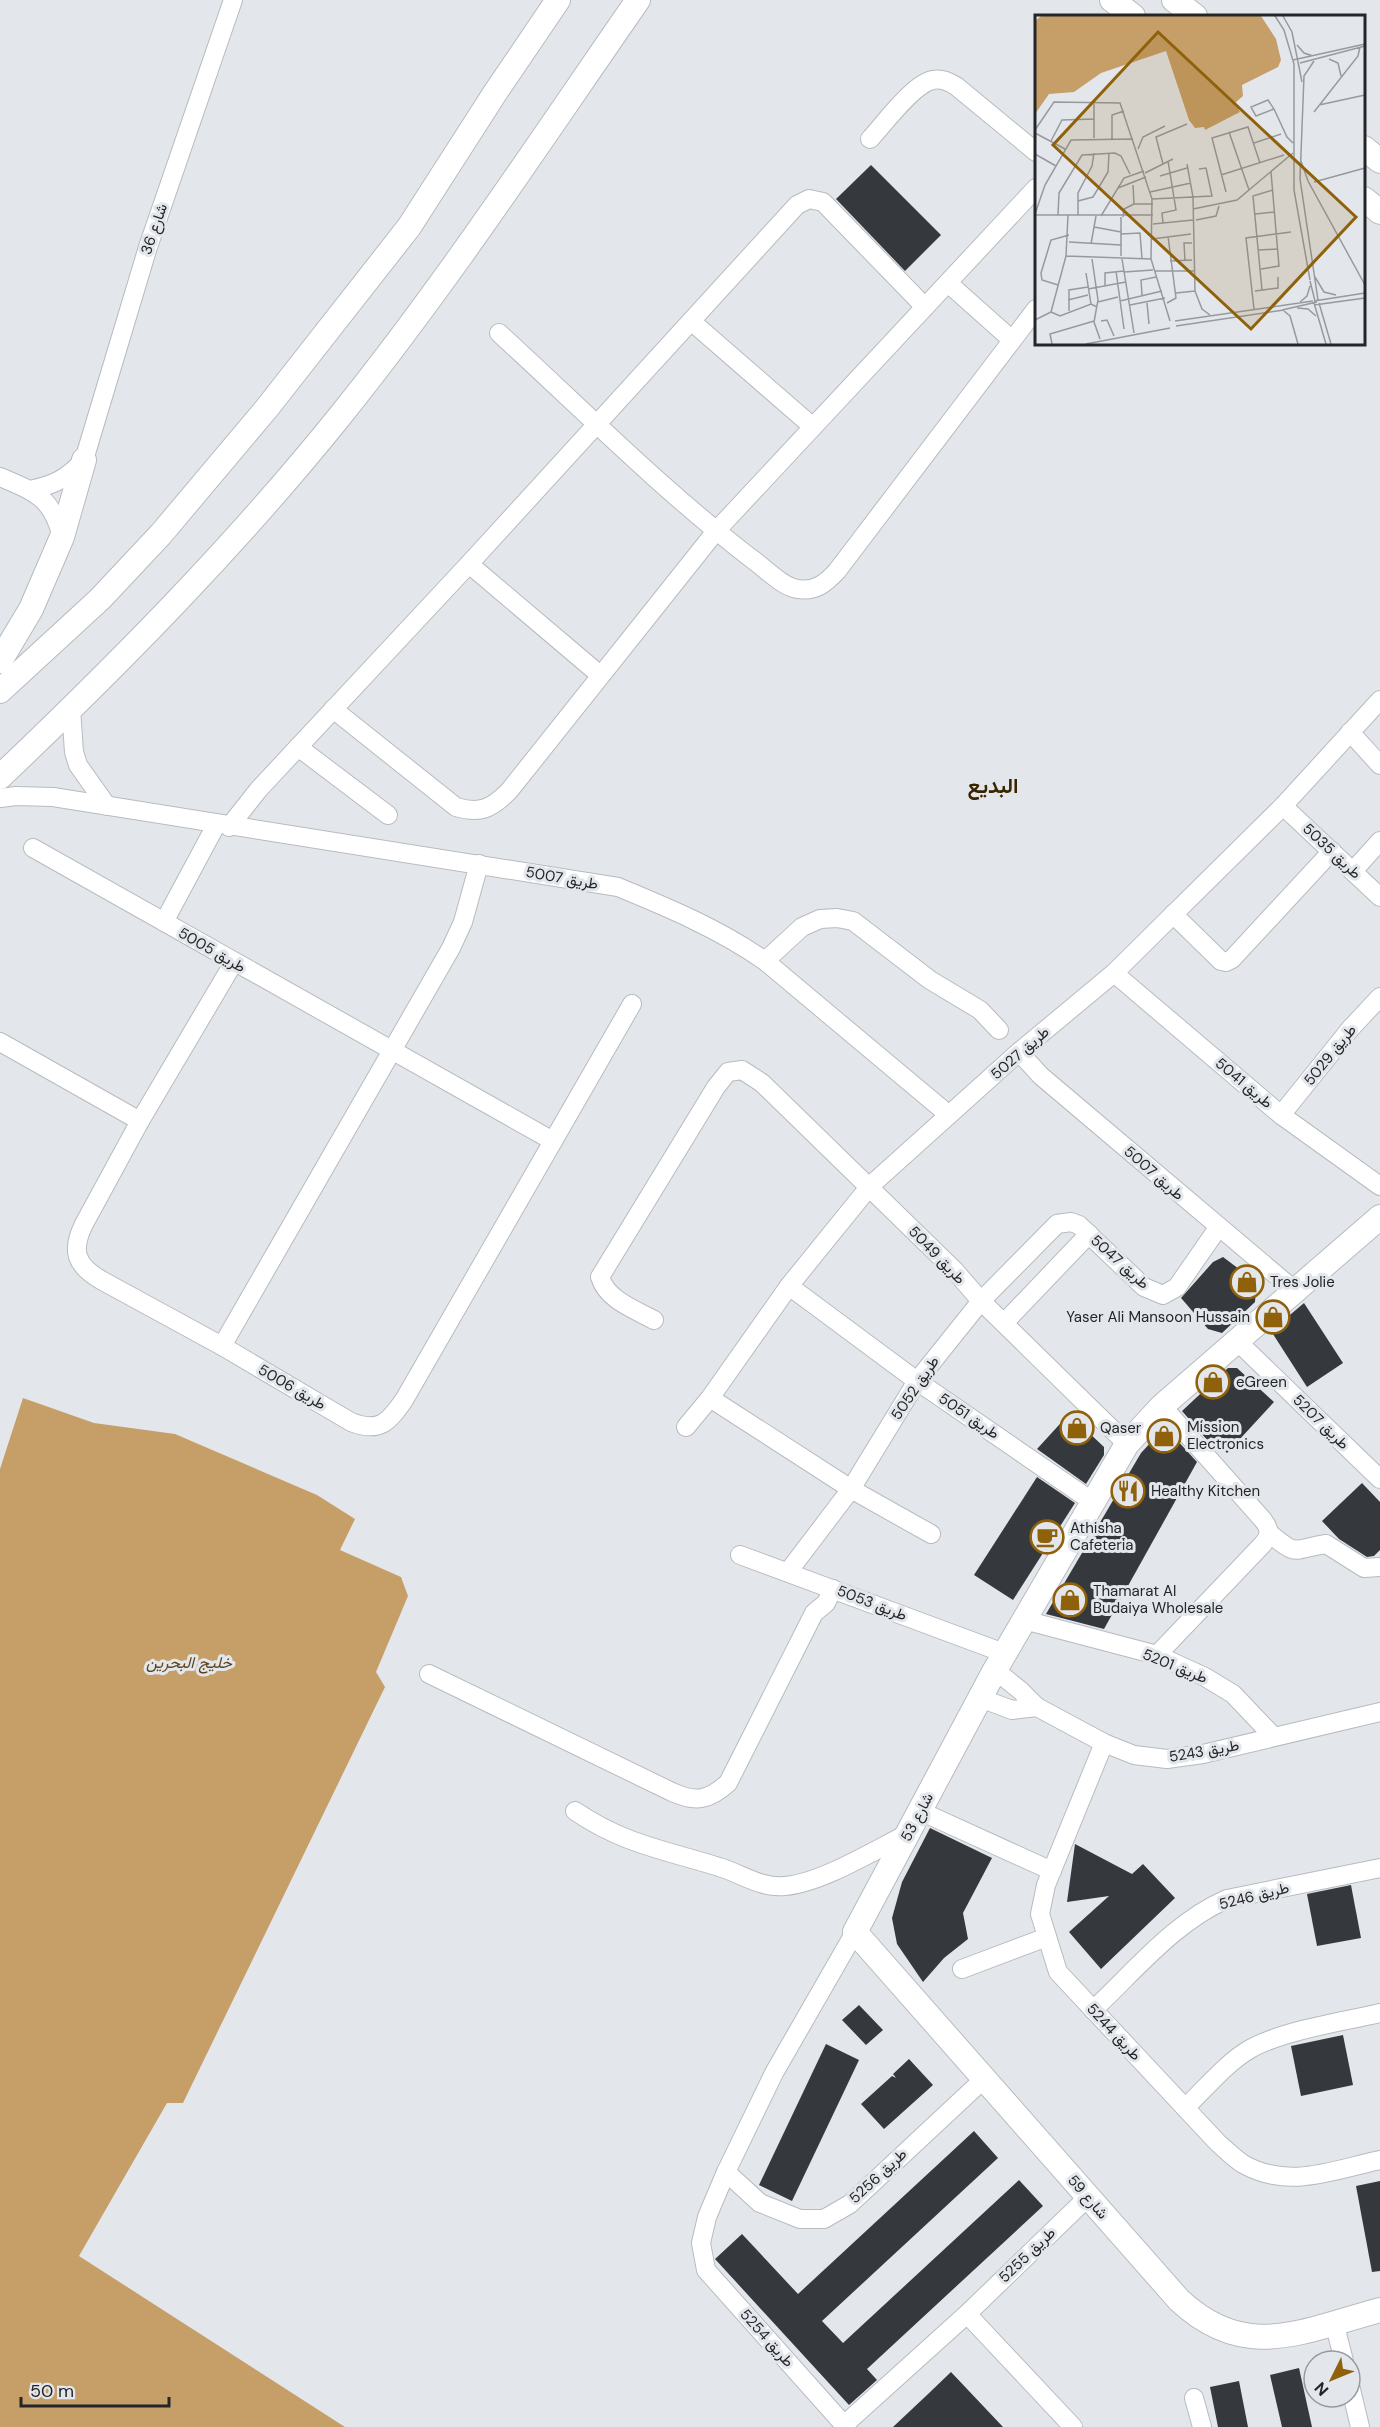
<svg xmlns="http://www.w3.org/2000/svg" width="1380" height="2427" viewBox="0 0 1380 2427" font-family="'DM Sans',Vazirmatn,sans-serif">
	<rect width="100%" height="100%" fill="#e3e7ec"/>
	<polygon fill="#c69f68" points="23,1398 94,1423 175,1434 317,1495 355,1519 340,1550 401,1577 408,1596 376,1672 385,1687 183,2103 167,2103 79,2256 345,2427 0,2427 0,1469"/>
	<g fill="#35383c">
		<polygon points="871,165 941,235 905,271 836,199"/>
		<polygon points="1223,1257 1247,1275 1256,1288 1255,1302 1222,1333 1208,1329 1181,1298 1213,1262"/>
		<polygon points="1304,1303 1343,1363 1307,1387 1271,1331"/>
		<polygon points="1228,1368 1237,1368 1274,1402 1227,1453 1211,1437 1208,1441 1182,1411"/>
		<polygon points="1069,1414 1104,1447 1104,1455 1086,1484 1037,1449"/>
		<polygon points="1165,1427 1197,1462 1104,1629 1046,1614 1141,1453"/>
		<polygon points="1037,1477 1075,1503 1013,1600 974,1575"/>
		<polygon points="1362,1483 1380,1502 1380,1550 1374,1556 1367,1557 1339,1539 1322,1521"/>
		<polygon points="930,1828 992,1858 963,1913 968,1939 944,1958 923,1982 897,1944 892,1918 902,1882"/>
		<polygon points="1075,1844 1132,1874 1143,1864 1175,1898 1101,1969 1069,1932 1109,1896 1067,1902"/>
		<polygon points="1351,1885 1361,1938 1317,1946 1307,1894"/>
		<polygon points="859,2005 883,2030 866,2045 842,2020"/>
		<polygon points="1343,2035 1353,2085 1301,2096 1291,2046"/>
		<polygon points="826,2044 859,2060 792,2201 759,2185"/>
		<polygon points="909,2059 933,2085 884,2129 861,2104 892,2076 896,2078 893,2074"/>
		<polygon points="974,2131 998,2158 822,2321 843,2343 1019,2180 1043,2206 867,2369 877,2380 849,2405 715,2259 742,2234 798,2294"/>
		<polygon points="1380,2181 1380,2271 1372,2272 1356,2186"/>
		<polygon points="1299,2368 1312,2427 1282,2427 1270,2375"/>
		<polygon points="951,2372 1003,2427 893,2427 927,2395"/>
		<polygon points="1239,2381 1248,2427 1218,2427 1210,2387"/>
	</g>
	<g fill="none" stroke-linecap="round" stroke-linejoin="round">
		<g stroke="#b7bbbf" stroke-width="20">
			<g id="street">
				<path d="M 870,139 C 884,124 914,83 933,80 C 942,78 949,82 956,86 L 1036,152"/>
				<polyline points="948,283 1012,340"/>
				<polyline points="691,321 813,427"/>
				<path d="M 499,333 C 582,409 662,490 752,559 C 765,568 782,587 798,589 C 815,592 826,583 837,571 L 1036,309"/>
				<path d="M 0,477 C 35,492 52,497 62,537"/>
				<path d="M 30,490 C 54,485 68,478 84,460 L 148,247 L 233,0"/>
				<polyline points="469,564 600,675"/>
				<polyline points="71,709 74,752 78,765 107,806"/>
				<path d="M 333,709 L 456,807 C 480,814 491,809 509,791 L 716,531 L 1036,188"/>
				<polyline points="1350,732 1380,765"/>
				<polyline points="298,747 388,815"/>
				<path d="M 0,798 L 16,796 L 53,797 L 618,887 C 669,908 719,929 765,961 L 949,1115"/>
				<polyline points="1283,806 1380,897"/>
				<polyline points="229,827 259,789 469,564 797,205 809,199 823,202 925,307"/>
				<polyline points="33,848 553,1141"/>
				<polyline points="1353,871 1380,841"/>
				<polyline points="1173,914 1221,961 1226,962 1232,959 1332,851"/>
				<polyline points="164,922 216,825"/>
				<polyline points="765,961 802,927 820,919 837,918 853,921 930,980 980,1010 999,1030"/>
				<path d="M 234,962 L 140,1121 L 84,1224 C 71,1250 75,1265 101,1280 L 222,1346 L 351,1422 C 379,1433 388,1423 404,1400 L 632,1004"/>
				<polyline points="1114,973 1281,1115 1380,1186"/>
				<polyline points="0,1042 140,1121"/>
				<polyline points="1019,1052 1041,1076 1294,1290"/>
				<polyline points="1281,1115 1351,1028 1380,997"/>
				<polyline points="789,1286 917,1381 1093,1502"/>
				<path d="M 654,1320 C 634,1309 607,1300 600,1277 L 716,1087 L 728,1072 L 742,1070 L 762,1083 L 955,1271 L 981,1301 L 1127,1444"/>
				<polyline points="1004,1323 1089,1234"/>
				<polyline points="1236,1340 1380,1479"/>
				<polyline points="222,1346 451,948 463,922 479,864"/>
				<polyline points="710,1398 851,1489 931,1534"/>
				<polyline points="686,1427 710,1398 789,1286 870,1186 1019,1052 1114,973 1283,806 1380,700"/>
				<path d="M 1269,1533 C 1299,1558 1292,1549 1326,1544 L 1364,1568 L 1380,1567"/>
				<polyline points="740,1555 1004,1653"/>
				<polyline points="788,1572 851,1489 917,1381 981,1301 1057,1224 1071,1222 1079,1225 1144,1287 1163,1295 1177,1287 1218,1228"/>
				<polyline points="1024,1620 1157,1655 1205,1677 1233,1694 1273,1736"/>
				<path d="M 1157,1655 L 1262,1545 C 1270,1536 1271,1530 1263,1520 L 1162,1406"/>
				<polyline points="995,1670 1021,1691 1037,1707 1104,1743 1134,1755 1167,1759 1203,1754 1380,1712"/>
				<path d="M 429,1674 L 672,1792 C 696,1803 709,1800 728,1783 L 814,1613 L 826,1603 L 833,1589"/>
				<polyline points="980,1698 1012,1710 1037,1707"/>
				<path d="M 1104,1743 L 1046,1885 L 1040,1914 L 1058,1972 L 1218,2143 C 1226,2150 1234,2158 1243,2164 C 1289,2190 1333,2170 1380,2160"/>
				<path d="M 575,1811 C 623,1844 665,1850 719,1867 C 740,1873 762,1889 785,1886 C 821,1883 873,1851 907,1834"/>
				<polyline points="920,1811 1052,1871"/>
				<polyline points="962,1969 1047,1937"/>
				<path d="M 1093,2010 C 1135,1971 1174,1922 1227,1899 L 1380,1868"/>
				<path d="M 1185,2108 C 1205,2089 1226,2063 1250,2049 C 1284,2030 1342,2022 1380,2013"/>
				<polyline points="726,2172 760,2203 800,2219 824,2219 850,2204 985,2078"/>
				<polyline points="967,2314 1073,2427"/>
				<polyline points="1334,2322 1344,2361"/>
				<polyline points="1350,2385 1360,2427"/>
				<polyline points="1194,2398 1202,2427"/>
				<polyline points="844,2425 967,2314 1088,2197"/>
				<polyline points="846,2427 706,2270 701,2243 707,2217 726,2172 774,2073 855,1932"/>
			</g>
		</g>
		<g stroke="#b7bbbf" stroke-width="26">
			<g id="secondary">
				<polyline points="1112,0 1133,16"/>
				<polyline points="1174,0 1195,16"/>
				<polyline points="1364,148 1380,161"/>
				<polyline points="1364,199 1380,212"/>
				<polyline points="0,661 31,609 62,537 84,460"/>
				<polyline points="0,691 100,599 161,534 267,408 409,227 495,93 558,0"/>
				<path d="M 0,777 C 120,663 237,544 340,416 C 447,283 541,140 638,0"/>
				<path d="M 1380,1217 L 1162,1406 L 1127,1444 L 995,1670 L 855,1932 L 1179,2300 C 1246,2363 1304,2330 1380,2310"/>
			</g>
		</g>
		<use href="#street" stroke="#fff" stroke-width="18"/>
		<use href="#secondary" stroke="#fff" stroke-width="24"/>
	</g>
	<defs>
		<g id="shop-ring" transform="scale(1.725)"><circle r="9.5" fill="#e3e7ec" stroke="#8f610b" stroke-width="1.5"/><path d="M-5-2.5h2.3a2.7 3.5 0 0 1 5.4 0H5L5.5 6h-11ZM-1.5-2.5h3a1.5 2.3 0 0 0-3 0Z" fill="#8f610b"/></g>
		<g id="restaurant-ring" transform="scale(1.725)"><circle r="9.5" fill="#e3e7ec" stroke="#8f610b" stroke-width="1.5"/><path d="M-5-6h1v4h1v-4h1v4h1v-4h1v5L-1.5 .5V6h-2V.5L-5-1ZM5-6V6H3V1.5H1.5Q1.5-4 5-6Z" fill="#8f610b"/></g>
		<g id="cafe-ring" transform="scale(1.725)"><circle r="9.5" fill="#e3e7ec" stroke="#8f610b" stroke-width="1.5"/><path d="M-5.5-4.5H6V0H3Q3 3.5 0 3.5H-2.5Q-5.5 3.5-5.5 0ZM3-3.2v2h1.7v-2ZM-6 4.5H4V6H-6Z" fill="#8f610b"/></g>
	</defs>
	<g fill-rule="evenodd">
		<use href="#shop-ring" x="1247" y="1282"/>
		<use href="#shop-ring" x="1273" y="1317"/>
		<use href="#shop-ring" x="1213" y="1382"/>
		<use href="#shop-ring" x="1077" y="1428"/>
		<use href="#shop-ring" x="1164" y="1436"/>
		<use href="#restaurant-ring" x="1128" y="1491"/>
		<use href="#cafe-ring" x="1047" y="1537"/>
		<use href="#shop-ring" x="1070" y="1600"/>
	</g>
	<g text-anchor="middle" dominant-baseline="central" stroke-width="6" stroke-linejoin="round" paint-order="stroke">
		<g font-size="15" fill="#242527" stroke="#e3e7ec">
			<text transform="translate(154 229) rotate(-71)">شارع 36</text>
			<text transform="translate(1332 851) rotate(43)">طريق 5035</text>
			<text transform="translate(562 878) rotate(10)">طريق 5007</text>
			<text transform="translate(212 950) rotate(30)">طريق 5005</text>
			<text transform="translate(1020 1053) rotate(-41)">طريق 5027</text>
			<text transform="translate(1330 1055) rotate(-51)">طريق 5029</text>
			<text transform="translate(1244 1083) rotate(40)">طريق 5041</text>
			<text transform="translate(1154 1173) rotate(41)">طريق 5007</text>
			<text transform="translate(937 1255) rotate(46)">طريق 5049</text>
			<text transform="translate(1120 1262) rotate(42)">طريق 5047</text>
			<text transform="translate(292 1387) rotate(30)">طريق 5006</text>
			<text transform="translate(915 1388) rotate(-56)">طريق 5052</text>
			<text transform="translate(969 1416) rotate(34)">طريق 5051</text>
			<text transform="translate(1321 1422) rotate(44)">طريق 5207</text>
			<text transform="translate(872 1603) rotate(21)">طريق 5053</text>
			<text transform="translate(1175 1666) rotate(22)">طريق 5201</text>
			<text transform="translate(1204 1751) rotate(-10)">طريق 5243</text>
			<text transform="translate(917 1817) rotate(-62)">شارع 53</text>
			<text transform="translate(1254 1896) rotate(-14)">طريق 5246</text>
			<text transform="translate(1114 2032) rotate(47)">طريق 5244</text>
			<text transform="translate(878 2176) rotate(-43)">طريق 5256</text>
			<text transform="translate(1088 2197) rotate(49)">شارع 59</text>
			<text transform="translate(1027 2255) rotate(-44)">طريق 5255</text>
			<text transform="translate(767 2338) rotate(48)">طريق 5254</text>
		</g>
		<g font-size="15" fill="#242527" stroke="#e3e7ec" text-anchor="start">
			<text x="1270" y="1282">Tres Jolie</text>
			<text x="1250" y="1317" text-anchor="end">Yaser Ali Mansoon Hussain</text>
			<text x="1236" y="1382">eGreen</text>
			<text x="1187" y="1427">Mission<tspan x="1187" dy="17">Electronics</tspan></text>
			<text x="1100" y="1428">Qaser</text>
			<text x="1151" y="1491">Healthy Kitchen</text>
			<text x="1070" y="1528">Athisha<tspan x="1070" dy="17">Cafeteria</tspan></text>
			<text x="1093" y="1591">Thamarat Al<tspan x="1093" dy="17">Budaiya Wholesale</tspan></text>
		</g>
		<g font-size="16" font-style="italic" fill="#5f4318" stroke="#e3e7ec">
			<text x="189" y="1662">خليج البحرين</text>
		</g>
		<g font-size="21" font-weight="bold" fill="#3a2400" stroke="#e3e7ec">
			<text x="993" y="786">البديع</text>
		</g>
	</g>
	<g transform="translate(1035 15)">
		<rect width="330" height="330" fill="#e3e7ec"/>
		<path d="M 6,1 L 226,1 L 241,24 L 246,45 L 243,52 L 207,70 L 208,81 L 200,88 L 205,97 L 170,115 L 169,112 L 160,113 L 154,105 L 131,36 L 66,58 L 39,77 L 14,79 L 0,99 L 0,6 Z" fill="#c69f68"/>
		<path fill="none" stroke="#97999d" stroke-width="1.5" d="M 240,1 L 249,15 L 259,49 L 259,175 L 275,265M 248,1 L 257,17 L 267,67M 262,30 L 269,38 L 278,41M 294,44 L 303,48 L 306,61M 258,45 L 330,29M 279,46 L 269,61 L 265,164 L 283,285M 265,48 L 330,31M 59,86 L 59,123M 284,90 L 330,80M 239,94 L 221,101 L 216,92 L 233,85 L 239,94 L 252,122 L 258,128M 279,97 L 323,41 L 325,32M 0,115 L 19,87 L 85,88 L 117,184 L 116,244 L 135,306M 194,117 L 214,175M 0,118 L 30,134M 77,124 L 77,100 L 89,96M 16,126 L 27,105 L 59,104M 219,128 L 246,119M 103,134 L 108,122 L 130,111M 0,139 L 21,151M 266,146 L 273,166 L 330,270M 128,149 L 121,122 L 152,109M 152,149 L 158,182 L 160,276 L 167,294 L 175,300M 110,158 L 138,144M 186,160 L 249,140M 125,161 L 152,153M 279,167 L 330,153M 98,170 L 99,189M 83,173 L 111,162M 115,177 L 156,168M 191,177 L 177,123 L 213,112 L 225,148M 117,184 L 177,181 L 171,153 L 164,154M 43,186 L 58,182 L 73,157 L 74,138M 99,189 L 118,189M 158,194 L 202,185 L 258,138M 0,199 L 10,170 L 36,125 L 98,124M 220,199 L 239,197M 0,200 L 118,200M 23,200 L 24,178 L 47,140 L 80,138 L 86,141 L 95,159M 43,200 L 43,178 L 57,151 L 59,138M 66,201 L 89,163 L 109,156M 88,202 L 89,194 L 99,189M 161,205 L 181,201 L 184,191M 128,208 L 127,198 L 141,195 L 133,146M 118,209 L 158,205M 59,212 L 86,217M 86,219 L 105,218 L 107,244M 117,224 L 156,219M 34,227 L 86,230M 56,229 L 61,201M 224,235 L 242,234M 31,241 L 116,244M 86,241 L 86,202M 57,244 L 63,285 L 59,307 L 65,324M 87,244 L 99,318M 135,246 L 157,245M 150,246 L 149,228 L 157,228M 226,254 L 244,251 L 236,157M 81,256 L 89,314M 119,256 L 159,256M 89,257 L 118,255M 51,258 L 56,289M 280,262 L 289,277 L 301,280M 275,266 L 280,286M 23,270 L 7,265 L 6,258 L 16,225 L 34,220M 70,271 L 70,258 L 89,256M 53,274 L 91,267M 227,275 L 218,181 L 238,175M 220,276 L 243,273 L 243,262M 141,278 L 160,276M 107,280 L 106,265 L 121,262M 33,285 L 53,280M 85,286 L 127,276M 279,286 L 330,278M 63,287 L 83,282M 265,287 L 272,281 L 275,271M 112,288 L 114,309M 132,288 L 141,283 L 133,221M 279,288 L 291,329M 284,288 L 296,329M 95,290 L 130,283M 279,290 L 330,283M 262,293 L 273,294 L 281,301M 219,294 L 211,223 L 256,217M 247,295 L 282,287M 34,296 L 34,275 L 53,272M 249,296 L 255,301 L 263,329M 16,297 L 25,301 L 56,289 L 62,292M 0,305 L 16,297 L 31,241 L 33,200M 66,306 L 72,305 L 79,321M 140,306 L 278,286M 141,311 L 249,295M 17,329 L 15,319 L 59,306M 51,329 L 135,313"/>
		<path fill="#8f610b" fill-opacity="0.15" stroke="#8f610b" stroke-width="3" d="M 123,17 L 321,202 L 216,314 L 18,130 Z"/>
		<rect width="330" height="330" fill="none" stroke="#242527" stroke-width="3"/>
	</g>
	<g transform="translate(1332 2379) rotate(227)"><circle r="28" fill="#e3e7ec" stroke="#97999d" stroke-width="1.5"/>
	<path d="M0-4.5L10 22L0 15L-10 22Z" fill="#8f610b"/>
	<text y="-9" font-size="16" font-weight="bold" text-anchor="middle" fill="#242527">N</text>
	</g>
	<path d="M21 2397v9h148v-9" fill="none" stroke="#242527" stroke-width="3"/>
	<text x="30" y="2397" font-size="18" fill="#242527" stroke="#e3e7ec" stroke-width="4.5" paint-order="stroke">50 m</text>
</svg>
